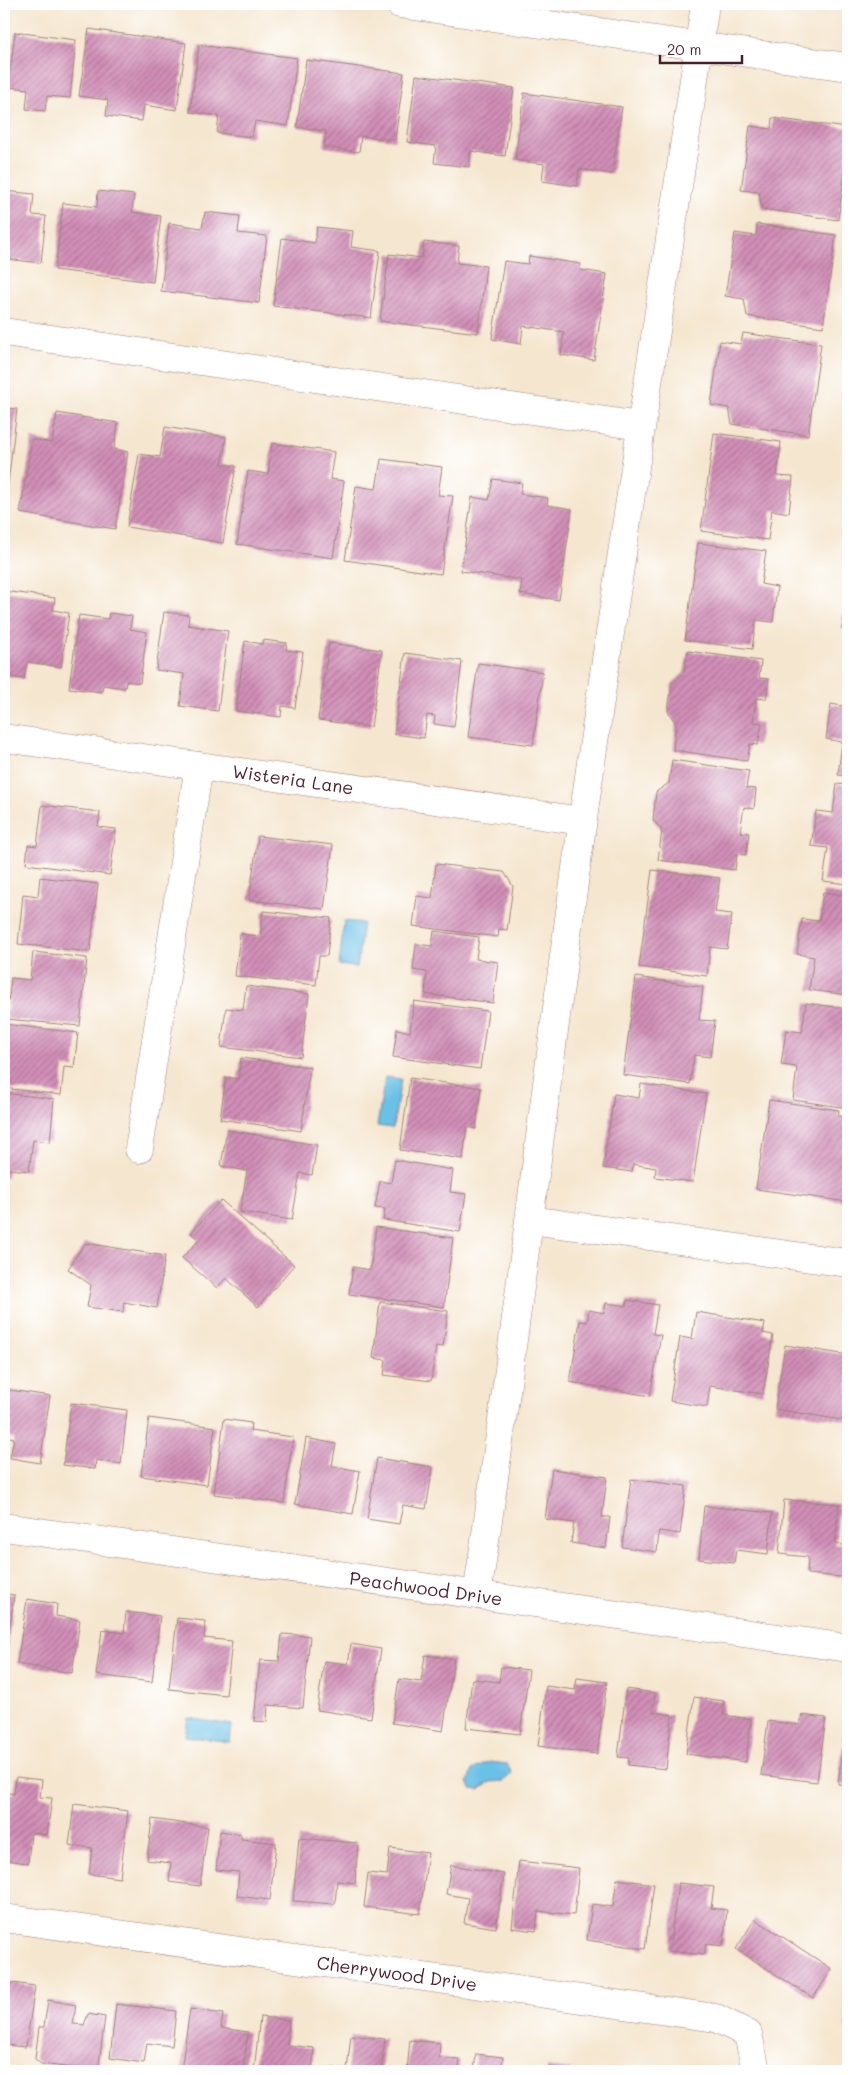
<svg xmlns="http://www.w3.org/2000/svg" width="852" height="2075" viewBox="0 0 852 2075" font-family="Mali,sans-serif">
	<defs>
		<pattern id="building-hatch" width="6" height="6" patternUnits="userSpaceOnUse" patternTransform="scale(1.25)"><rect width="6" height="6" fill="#d28fb8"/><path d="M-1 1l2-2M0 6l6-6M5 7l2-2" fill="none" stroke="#ac7496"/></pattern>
	</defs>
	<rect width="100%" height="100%" fill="#fff"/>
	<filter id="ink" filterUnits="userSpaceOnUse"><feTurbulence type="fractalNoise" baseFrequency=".02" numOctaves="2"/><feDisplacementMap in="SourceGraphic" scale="10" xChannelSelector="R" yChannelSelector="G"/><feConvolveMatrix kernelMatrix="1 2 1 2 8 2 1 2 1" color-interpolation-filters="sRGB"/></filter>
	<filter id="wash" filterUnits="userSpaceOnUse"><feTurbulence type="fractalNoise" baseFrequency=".0096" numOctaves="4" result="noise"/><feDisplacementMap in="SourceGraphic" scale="20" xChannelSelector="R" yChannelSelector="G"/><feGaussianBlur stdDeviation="1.12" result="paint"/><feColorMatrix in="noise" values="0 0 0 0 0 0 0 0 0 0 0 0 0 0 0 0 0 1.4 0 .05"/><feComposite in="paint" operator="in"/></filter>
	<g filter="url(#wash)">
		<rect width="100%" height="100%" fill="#f5e6cf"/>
		<g fill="#6ac0e6" stroke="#5a7088">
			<polygon points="344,921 363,923 357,967 339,965"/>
			<polygon points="385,1077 401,1079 393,1128 377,1126"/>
			<polygon points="188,1718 232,1725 230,1742 185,1736"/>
			<polygon points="490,1762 507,1764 512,1773 504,1781 490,1782 479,1790 471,1789 468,1782 472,1770"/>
		</g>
		<g id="blocks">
			<g fill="url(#building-hatch)">
				<polygon points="89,29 186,43 177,110 144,105 142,121 106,116 108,100 79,96"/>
				<polygon points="15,32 76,40 70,98 47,96 45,111 26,109 28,89 8,87"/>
				<polygon points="199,45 297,58 288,126 255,121 252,137 217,133 219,116 190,112"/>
				<polygon points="306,60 404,73 395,140 361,136 359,152 324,147 326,131 297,127"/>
				<polygon points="416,75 514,88 505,156 471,151 469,167 434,163 436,146 407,142"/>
				<polygon points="524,93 622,107 612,174 579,169 577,186 542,181 544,164 515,160"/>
				<polygon points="772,118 848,128 848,149 838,220 762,209 759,192 741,190 750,126 771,129"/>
				<polygon points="4,191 34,194 32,215 46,216 41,263 6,259 4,267"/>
				<polygon points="98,191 134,195 132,212 161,216 153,282 55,270 63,203 97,207"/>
				<polygon points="205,212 240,216 238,233 267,236 259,303 161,291 169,223 202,228"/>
				<polygon points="757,224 836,235 823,327 747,316 744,299 725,296 735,233 756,236"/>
				<polygon points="317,227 353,231 351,247 380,251 371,318 273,306 282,238 315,243"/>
				<polygon points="424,242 459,246 457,263 486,266 478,333 380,321 389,254 422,258"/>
				<polygon points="529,256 581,264 580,270 607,274 594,360 561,355 564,332 523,326 521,344 492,339 504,261 528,264"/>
				<polygon points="743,333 821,344 808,435 732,424 729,408 711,405 720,341 741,344"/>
				<polygon points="4,408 17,409 6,500 4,500"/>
				<polygon points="57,413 118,423 114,449 128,452 115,529 20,513 32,439 52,443"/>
				<polygon points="165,427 226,437 222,464 236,466 223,543 127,527 139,454 160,457"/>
				<polygon points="714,433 781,442 777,476 793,477 789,513 772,510 768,540 701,531"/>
				<polygon points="272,443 334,452 330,479 344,481 333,558 237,544 248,471 268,474"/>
				<polygon points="381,459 442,467 438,495 453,496 441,574 345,560 356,486 376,489"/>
				<polygon points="493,479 522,483 520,494 548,498 547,505 572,509 559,600 520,594 522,580 461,571 472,497 489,500"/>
				<polygon points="698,543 766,551 761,584 777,587 773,622 756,620 752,649 685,640"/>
				<polygon points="4,591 55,598 53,610 69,613 61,667 27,662 24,679 4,676"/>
				<polygon points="847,594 848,594 848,630 842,629"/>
				<polygon points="164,612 189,615 188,625 228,631 218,711 180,706 184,674 156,670"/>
				<polygon points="109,613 132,616 130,629 147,632 140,683 126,681 125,688 103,685 102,692 69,688 79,615 108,619"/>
				<polygon points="263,640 287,643 286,650 303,652 295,708 282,706 281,717 236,711 245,641 262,644"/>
				<polygon points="329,643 382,650 371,727 318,720"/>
				<polygon points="688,651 761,661 759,678 769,679 766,699 756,698 753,722 762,723 758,745 750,744 747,761 673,750 676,724 668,711 672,684 684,673"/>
				<polygon points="405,653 462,661 454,727 434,724 435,716 427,715 424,738 394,734"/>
				<polygon points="478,663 543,672 533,745 468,737"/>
				<polygon points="831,704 848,707 848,776 838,775 842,742 826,739"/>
				<polygon points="672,760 749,771 746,788 756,789 754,809 744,807 740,832 749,833 746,855 737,854 735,870 658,860 662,830 653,820 656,792 669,783"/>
				<polygon points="837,784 848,785 848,884 823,881 828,848 811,846 816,811 833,813"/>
				<polygon points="42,805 100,812 98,827 116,829 110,875 26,864 28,845 37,846"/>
				<polygon points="258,836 333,845 324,909 249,900"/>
				<polygon points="436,864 504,872 513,886 507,930 499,929 498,937 413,926 417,896 432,898"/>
				<polygon points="652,870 720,878 715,912 732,914 727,949 710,947 707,976 639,967"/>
				<polygon points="40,877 98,884 90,952 18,944 23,894 38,896"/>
				<polygon points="823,892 848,896 848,995 809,990 814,957 797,954 802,919 819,921"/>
				<polygon points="263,911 331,918 327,956 319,956 316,985 235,976 240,934 260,936"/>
				<polygon points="434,931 479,937 476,959 498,962 493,1003 425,994 427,972 413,970 416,944 432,946"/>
				<polygon points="33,952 87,958 80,1026 6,1019 11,978 30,980"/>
				<polygon points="636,977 703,987 699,1020 715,1021 710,1057 694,1055 690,1084 623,1075"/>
				<polygon points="246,986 309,994 301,1057 221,1047 226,1008 243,1010"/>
				<polygon points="414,1001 488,1011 480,1069 393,1057 397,1029 410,1032"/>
				<polygon points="806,1003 848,1009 848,1108 793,1100 797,1067 781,1065 786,1030 802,1032"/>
				<polygon points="4,1024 78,1033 74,1068 64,1067 61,1095 4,1088"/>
				<polygon points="241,1058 310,1067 301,1131 220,1119 226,1077 238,1079"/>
				<polygon points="410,1078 481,1088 476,1129 467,1127 463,1159 400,1150"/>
				<polygon points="641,1084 706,1094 693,1182 655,1177 656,1168 633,1164 632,1172 603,1168 614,1094 639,1098"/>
				<polygon points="4,1093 54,1099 50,1142 33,1140 29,1171 8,1169 7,1177 4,1177"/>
				<polygon points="769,1100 839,1110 838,1116 848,1117 848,1202 756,1189"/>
				<polygon points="227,1130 317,1145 312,1175 300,1173 292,1220 240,1212 247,1171 221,1166"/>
				<polygon points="395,1160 453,1170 450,1192 466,1194 460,1232 383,1220 385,1209 375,1208 380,1181 391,1183"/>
				<polygon points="221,1200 294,1265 258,1307 226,1278 217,1288 182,1258 199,1240 191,1233"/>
				<polygon points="376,1227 453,1238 444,1307 349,1294 353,1267 370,1270"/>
				<polygon points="85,1243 165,1256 157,1308 124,1302 123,1312 87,1307 91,1285 68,1269"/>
				<polygon points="627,1300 658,1305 653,1334 661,1335 650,1396 570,1382 580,1321 587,1322 589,1310 604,1313 606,1303 626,1306"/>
				<polygon points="380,1302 448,1311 443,1347 436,1346 431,1381 384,1375 386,1360 373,1358"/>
				<polygon points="696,1312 765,1323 763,1333 773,1335 763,1394 710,1386 707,1407 670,1401 680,1337 692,1339"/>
				<polygon points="785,1345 848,1355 848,1421 775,1409"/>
				<polygon points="4,1389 50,1396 40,1463 10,1458 14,1438 4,1436"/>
				<polygon points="71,1403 127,1410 121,1464 96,1460 95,1469 63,1465"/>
				<polygon points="149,1418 215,1427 207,1485 141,1476"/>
				<polygon points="224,1419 251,1423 250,1431 293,1437 284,1503 214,1494"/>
				<polygon points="306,1438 336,1444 332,1466 360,1471 353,1514 295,1504"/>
				<polygon points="377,1458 433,1467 426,1509 403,1505 399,1524 367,1519"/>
				<polygon points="552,1469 607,1477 602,1517 610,1517 606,1548 571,1543 574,1523 545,1519"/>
				<polygon points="631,1479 686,1486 680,1534 659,1531 657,1552 622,1547"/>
				<polygon points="784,1500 839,1504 835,1544 844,1545 841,1577 807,1574 808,1557 779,1554"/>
				<polygon points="704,1506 772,1513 768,1554 736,1550 734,1563 699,1559"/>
				<polygon points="4,1594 14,1595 5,1666 4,1666"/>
				<polygon points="27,1599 57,1604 56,1616 80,1620 72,1673 17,1664"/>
				<polygon points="126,1612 160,1616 152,1682 96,1675 102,1630 124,1633"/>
				<polygon points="177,1618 205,1621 204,1638 232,1641 226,1695 169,1689"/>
				<polygon points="282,1634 310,1636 303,1708 268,1705 267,1722 254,1721 260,1660 279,1661"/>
				<polygon points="351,1644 381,1649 371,1718 317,1710 324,1661 348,1664"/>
				<polygon points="425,1655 454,1659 443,1731 392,1723 399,1679 421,1682"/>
				<polygon points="501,1667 529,1670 520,1734 466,1728 472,1679 499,1682"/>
				<polygon points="577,1678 607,1682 597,1754 538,1746 546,1686 575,1690"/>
				<polygon points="626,1689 655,1693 653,1712 672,1715 666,1769 628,1765 629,1758 618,1757"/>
				<polygon points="694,1697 724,1701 723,1715 751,1719 746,1762 686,1754"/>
				<polygon points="802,1715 826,1718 817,1782 761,1775 768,1721 800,1725"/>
				<polygon points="845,1727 848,1727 848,1785 838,1784"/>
				<polygon points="16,1777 42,1780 40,1797 52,1798 47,1835 31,1833 28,1863 4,1860 4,1792 14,1794"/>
				<polygon points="74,1804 128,1811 120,1878 89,1874 92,1848 69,1845"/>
				<polygon points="152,1819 208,1827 200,1886 169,1882 171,1863 147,1860"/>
				<polygon points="220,1831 241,1834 241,1839 276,1843 270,1900 237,1896 239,1872 216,1870"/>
				<polygon points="299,1838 358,1843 355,1883 337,1881 335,1904 293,1901"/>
				<polygon points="390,1848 428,1853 420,1914 364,1907 368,1873 387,1875"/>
				<polygon points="519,1861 579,1868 574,1915 538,1911 536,1931 512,1928"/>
				<polygon points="451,1865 504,1874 496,1928 464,1923 468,1898 446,1894"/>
				<polygon points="617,1879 654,1884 645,1949 587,1940 592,1904 613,1907"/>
				<polygon points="678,1883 714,1887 711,1908 727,1910 723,1946 706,1944 704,1955 669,1951"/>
				<polygon points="755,1919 832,1969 813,1998 736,1949"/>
				<polygon points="4,1982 35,1986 26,2047 4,2045"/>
				<polygon points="48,2000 76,2005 73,2024 84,2025 88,2014 105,2017 98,2071 41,2064 35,2059 39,2027 44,2027"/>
				<polygon points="116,2004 176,2011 172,2046 147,2043 144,2063 110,2058"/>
				<polygon points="845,2006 848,2006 848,2030 847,2030"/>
				<polygon points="190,2009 223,2014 221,2028 248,2032 243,2071 181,2071"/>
				<polygon points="260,2017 289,2020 287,2045 314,2048 312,2071 254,2071"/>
				<polygon points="351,2035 385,2039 381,2071 326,2071 326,2067 347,2070"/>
				<polygon points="410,2040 440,2043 439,2058 460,2060 459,2071 407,2071"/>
				<polygon points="476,2054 503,2057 501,2071 474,2071"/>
				<polygon points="547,2067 572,2070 572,2071 547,2071"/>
			</g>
		</g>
	</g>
	<g filter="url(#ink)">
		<use href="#blocks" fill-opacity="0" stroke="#a0827d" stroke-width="1"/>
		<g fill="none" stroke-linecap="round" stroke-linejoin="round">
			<g stroke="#a0827d" stroke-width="29">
				<g id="street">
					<polyline points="400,4 848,67"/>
					<polyline points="4,332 640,426"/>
					<polyline points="4,738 582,821"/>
					<polyline points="139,1149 199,766"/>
					<polyline points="530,1220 848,1263"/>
					<polyline points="4,1527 848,1648"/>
					<path d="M 477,1595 C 516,1337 546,1077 583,819 C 621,547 666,276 705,4"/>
					<polyline points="4,1918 716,2018 748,2034 756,2071"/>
				</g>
			</g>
			<use href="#street" stroke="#fff" stroke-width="28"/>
		</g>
	</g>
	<g text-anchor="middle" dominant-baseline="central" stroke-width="4" stroke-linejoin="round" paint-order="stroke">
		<g font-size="18" fill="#4a1f2b" stroke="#fff">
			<text transform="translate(293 779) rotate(8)">Wisteria Lane</text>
			<text transform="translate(426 1588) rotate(8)">Peachwood Drive</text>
			<text transform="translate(397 1973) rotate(8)">Cherrywood Drive</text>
		</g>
	</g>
	<rect width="852" height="2075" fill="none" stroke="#fff" stroke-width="20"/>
	<path d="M660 55v8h82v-8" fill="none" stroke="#4a1f2b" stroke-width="2.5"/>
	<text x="667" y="55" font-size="15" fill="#4a1f2b" stroke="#ffffff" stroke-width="4" paint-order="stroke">20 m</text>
</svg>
